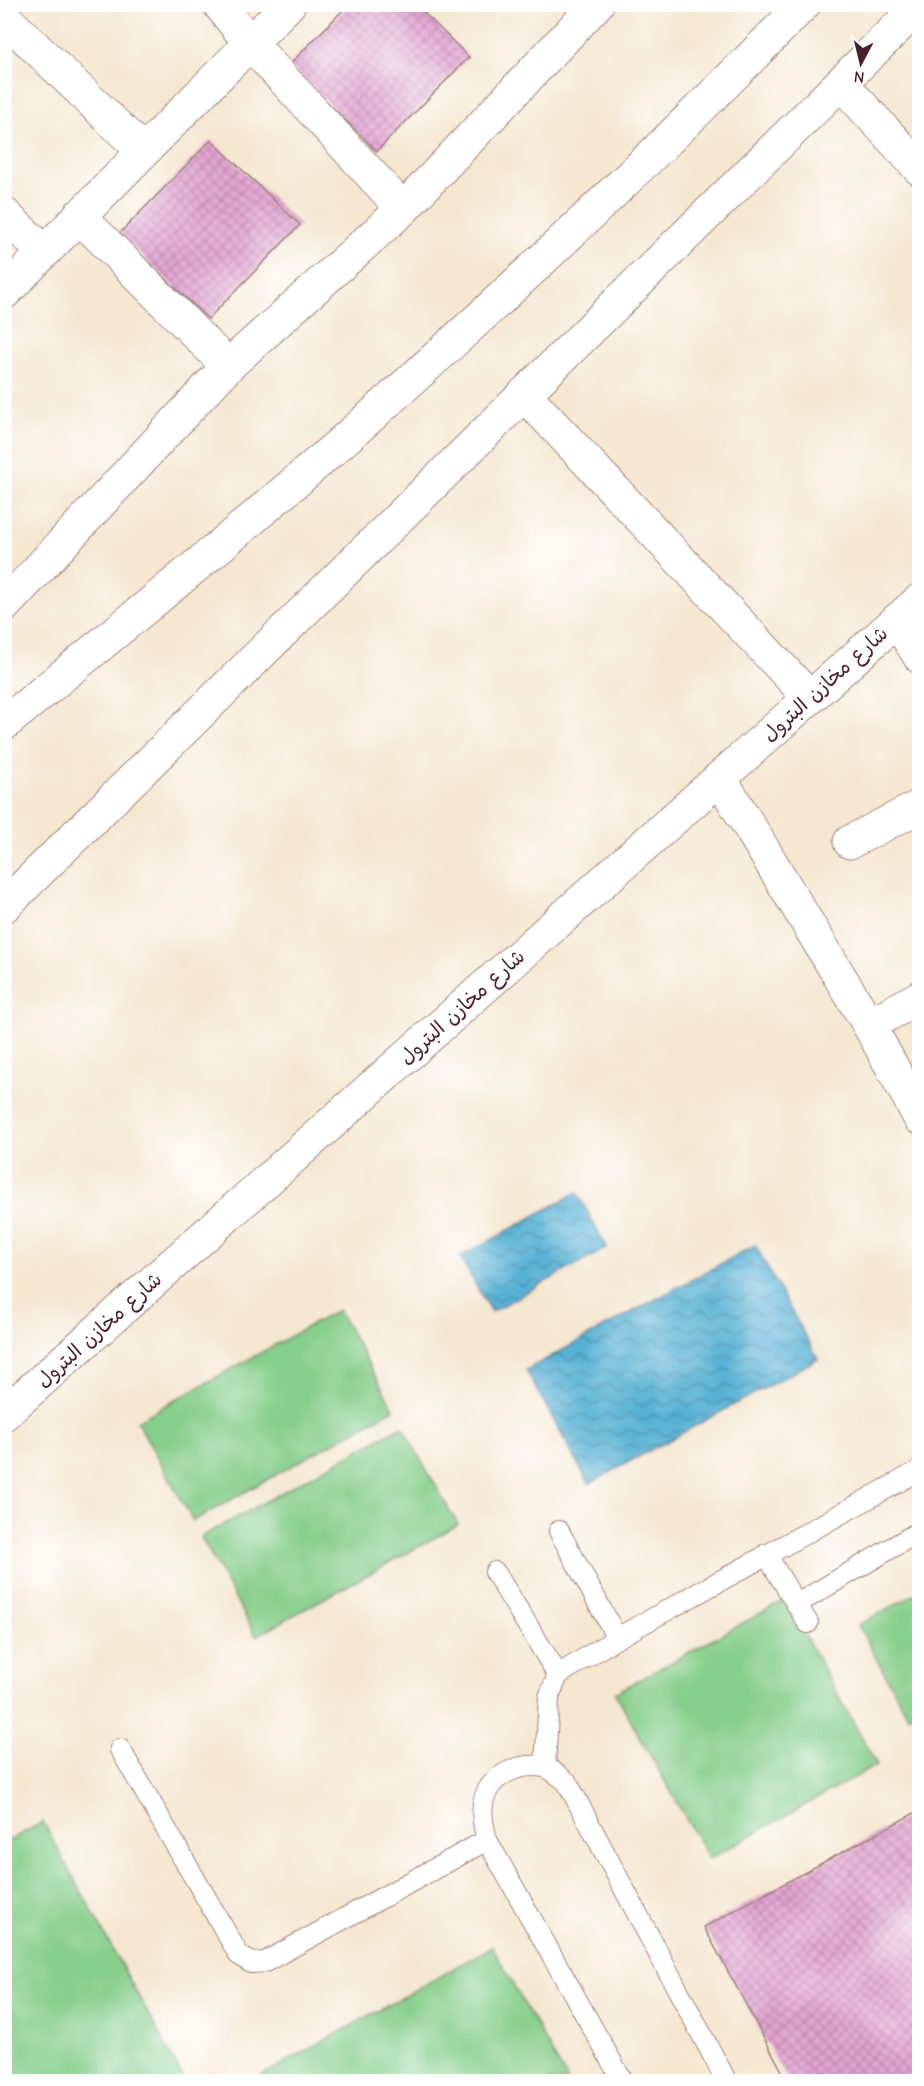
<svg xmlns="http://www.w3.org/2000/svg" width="924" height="2086" viewBox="0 0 924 2086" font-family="'Comic Neue','Playpen Sans Arabic',sans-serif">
	<defs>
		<pattern id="water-waves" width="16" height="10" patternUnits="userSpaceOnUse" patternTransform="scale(1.5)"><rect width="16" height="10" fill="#56b1d4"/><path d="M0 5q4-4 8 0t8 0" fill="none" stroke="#498fac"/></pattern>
		<pattern id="building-cross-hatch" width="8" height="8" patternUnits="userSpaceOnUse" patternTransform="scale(1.5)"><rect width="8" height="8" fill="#e2a3d2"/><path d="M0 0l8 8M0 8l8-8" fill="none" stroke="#b984ab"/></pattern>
	</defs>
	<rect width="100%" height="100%" fill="#fff"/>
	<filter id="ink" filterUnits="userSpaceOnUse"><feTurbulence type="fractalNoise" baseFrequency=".0167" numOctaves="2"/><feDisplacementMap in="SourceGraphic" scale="12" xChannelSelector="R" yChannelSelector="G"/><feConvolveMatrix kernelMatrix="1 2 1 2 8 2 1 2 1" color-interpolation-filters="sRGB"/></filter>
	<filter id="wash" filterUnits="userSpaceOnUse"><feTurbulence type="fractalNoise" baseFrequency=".008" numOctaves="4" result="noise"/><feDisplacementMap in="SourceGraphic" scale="24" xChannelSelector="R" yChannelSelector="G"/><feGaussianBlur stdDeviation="1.35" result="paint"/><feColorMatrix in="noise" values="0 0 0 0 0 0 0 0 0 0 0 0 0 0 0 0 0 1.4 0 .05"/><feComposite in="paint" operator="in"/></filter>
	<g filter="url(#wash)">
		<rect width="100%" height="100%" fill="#f5e7d0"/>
		<g fill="#85ce8b" stroke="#68765b" stroke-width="1.5">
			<polygon points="338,1310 394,1409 193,1521 137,1421"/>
			<polygon points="402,1426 458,1525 256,1636 201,1537"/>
			<polygon points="919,1592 919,1710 908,1716 858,1625"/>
			<polygon points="785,1600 877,1765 709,1859 615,1693"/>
			<polygon points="43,1822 185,2081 5,2081 5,1843"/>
			<polygon points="492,1947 568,2081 252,2081"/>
		</g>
		<g fill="url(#water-waves)" stroke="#506880" stroke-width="1.5">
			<polygon points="577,1192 607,1248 491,1312 460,1257"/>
			<polygon points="755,1245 818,1359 589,1484 526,1370"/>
		</g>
		<g id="blocks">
			<g fill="url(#building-cross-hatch)">
				<polygon points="349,4 415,4 469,57 377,151 289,65"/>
				<polygon points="211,140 300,225 208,319 119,234"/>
				<polygon points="920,1810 920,2082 788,2082 704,1927"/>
			</g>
		</g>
	</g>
	<g filter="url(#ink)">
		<use href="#blocks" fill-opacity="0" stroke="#a0837e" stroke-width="1.5"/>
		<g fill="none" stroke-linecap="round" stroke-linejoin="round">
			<g stroke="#a0837e" stroke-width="22">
				<g id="service">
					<polyline points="559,1531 617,1638"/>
					<polyline points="766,1554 808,1623"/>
					<polyline points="495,1572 558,1675"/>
					<polyline points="797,1604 920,1531"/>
					<polyline points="120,1749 239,1955 251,1963 265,1962 487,1840"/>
					<polyline points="545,1767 549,1697 558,1675 617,1638 920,1470"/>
					<path d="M 623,2082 L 487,1840 C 484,1828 481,1816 483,1804 C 487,1776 519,1762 544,1767 C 552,1769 560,1777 567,1782 L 727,2082"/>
				</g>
			</g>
			<g stroke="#a0837e" stroke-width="35">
				<g id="minor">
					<polyline points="219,4 251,44 403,209"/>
					<polyline points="4,17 143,151"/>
					<polyline points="4,214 44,252"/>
					<polyline points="4,293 289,4"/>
					<polyline points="228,366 403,209 597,4"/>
					<polyline points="4,606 228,366 79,216"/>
					<polyline points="897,620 920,657"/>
					<path d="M 4,724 C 127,623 250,523 369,418 C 518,285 664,147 804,4"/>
					<polyline points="720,778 869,1025 920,1118"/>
					<polyline points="850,842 920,806"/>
					<polyline points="869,1025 920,997"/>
				</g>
			</g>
			<g stroke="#a0837e" stroke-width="35">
				<g id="tertiary">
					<polyline points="841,83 920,169"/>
					<polyline points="524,394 810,698"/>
					<polyline points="4,906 920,5"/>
					<polyline points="4,1414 920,600"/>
				</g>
			</g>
			<use href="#service" stroke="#fff" stroke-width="20"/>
			<use href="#minor" stroke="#fff" stroke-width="33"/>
			<use href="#tertiary" stroke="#fff" stroke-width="33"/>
		</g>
	</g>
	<g text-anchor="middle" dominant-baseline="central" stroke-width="4.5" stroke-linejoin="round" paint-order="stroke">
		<g font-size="20" fill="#4a1f2b" stroke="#fff">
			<text transform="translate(825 684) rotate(-42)">شارع مخازن البترول</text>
			<text transform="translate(462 1007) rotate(-42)">شارع مخازن البترول</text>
			<text transform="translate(99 1330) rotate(-42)">شارع مخازن البترول</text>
		</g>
	</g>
	<rect width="924" height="2086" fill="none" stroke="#fff" stroke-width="24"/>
	<g transform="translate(861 63) rotate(187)" stroke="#ffffff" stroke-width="4.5" paint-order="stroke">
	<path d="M0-4.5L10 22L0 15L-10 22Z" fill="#4a1f2b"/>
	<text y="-9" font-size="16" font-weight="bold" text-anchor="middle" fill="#4a1f2b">N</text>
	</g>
</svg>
